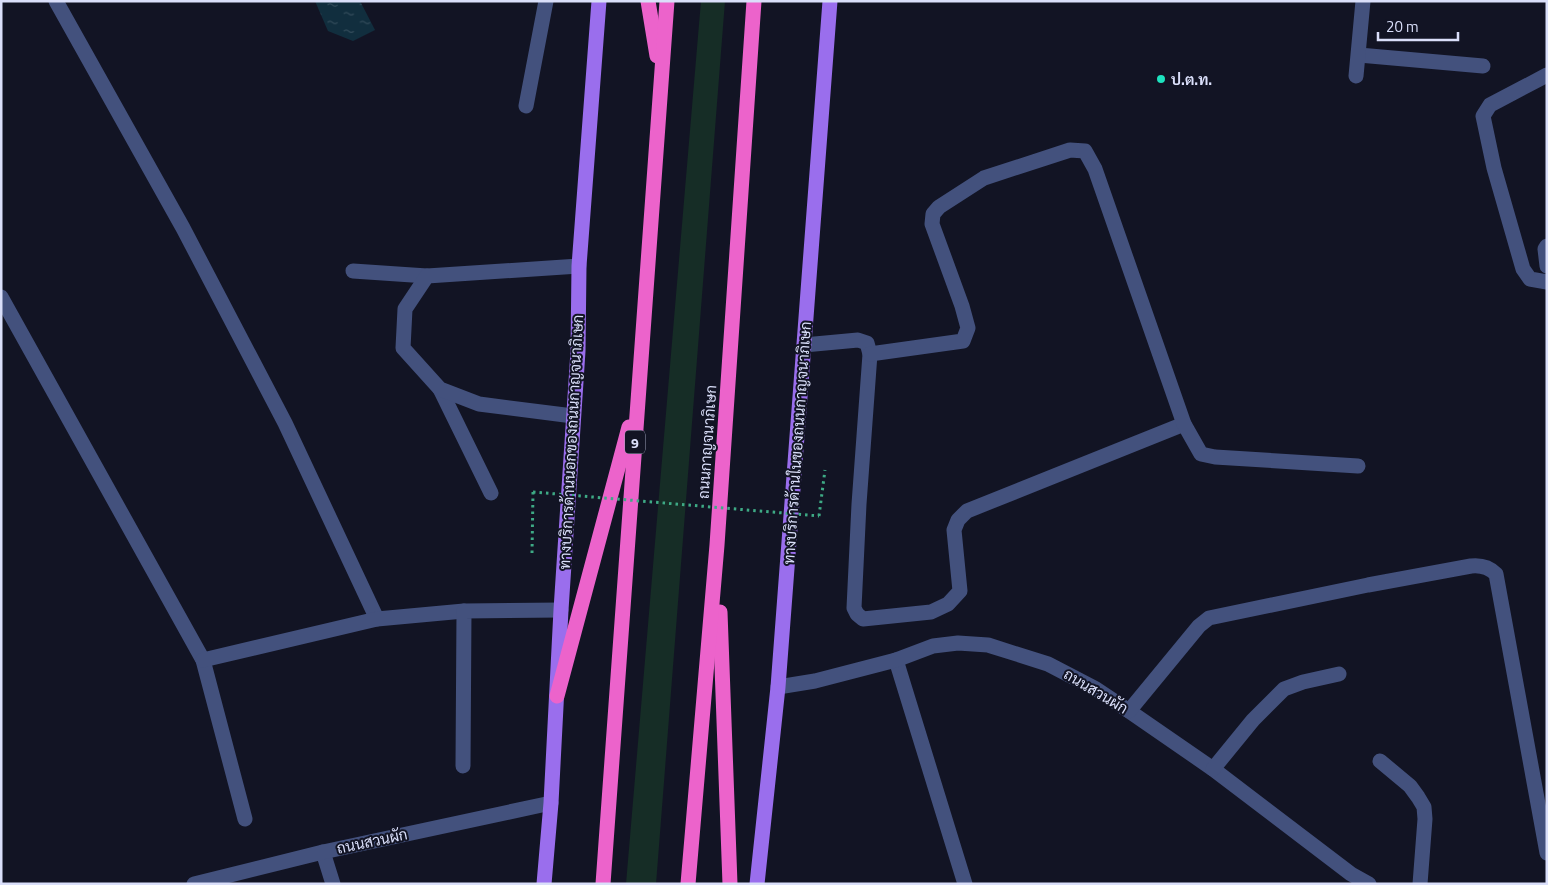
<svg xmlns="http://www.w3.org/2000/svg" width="1548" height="885" viewBox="0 0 1548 885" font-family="'Titillium Web',Sarabun,sans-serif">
	<defs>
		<pattern id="water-ripples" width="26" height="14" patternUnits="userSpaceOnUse" patternTransform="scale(1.25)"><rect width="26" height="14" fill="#112e3e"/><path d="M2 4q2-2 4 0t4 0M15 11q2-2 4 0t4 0" fill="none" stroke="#334c5b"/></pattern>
	</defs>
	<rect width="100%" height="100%" fill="#121424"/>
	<polygon fill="#162d26" points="701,1 725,1 656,884 626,884"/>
	<polygon fill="url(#water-ripples)" points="315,1 360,1 375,30 353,41 328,31"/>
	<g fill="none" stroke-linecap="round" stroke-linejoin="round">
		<g stroke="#3eaa85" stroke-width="3" stroke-dasharray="2.5 4" stroke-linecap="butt">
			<polyline points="819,516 825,470"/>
			<polyline points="532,553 533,492"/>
		</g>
		<g stroke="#43517d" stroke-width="15">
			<polyline points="56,1 183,228 285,423 377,619"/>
			<polyline points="1359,55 1483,66"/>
			<polyline points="1547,75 1490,105 1483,116 1494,168 1523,269 1530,279 1547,282"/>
			<polyline points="1356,76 1363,1"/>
			<polyline points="526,106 546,1"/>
			<polyline points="1547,246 1545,249 1547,266"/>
			<polyline points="353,271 427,276"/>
			<polyline points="1,297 203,660 245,819"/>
			<polyline points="804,345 858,340 867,343 870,354 859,504 854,608 857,614 863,619 931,612 948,604 960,591 954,530 958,520 967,511 1184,424"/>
			<polyline points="870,354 963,341 968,328 962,306 932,224 933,214 939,207 984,178 1070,150 1085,151 1095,169 1184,424 1201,454 1215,457 1358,466"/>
			<polyline points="440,389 491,493"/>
			<polyline points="573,416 479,404 440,389 403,348 405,309 427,276 579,266"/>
			<polyline points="203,660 377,619 464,611"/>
			<polyline points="896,660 965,884"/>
			<polyline points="778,687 815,681 896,660 933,646 958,643 988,645 1048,664 1096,689 1129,711 1213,769 1351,874 1369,884"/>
			<path d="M 1129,711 L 1199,626 L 1209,618 L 1368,585 L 1471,566 C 1480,565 1489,567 1496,574 L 1547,853"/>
			<polyline points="1380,761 1410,786 1418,797 1424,807 1425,819 1420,884"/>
			<polyline points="463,766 464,611 561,610"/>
			<polyline points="1213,769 1253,720 1284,689 1303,682 1339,674"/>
			<polyline points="323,852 333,884"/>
			<polyline points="194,884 323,852 551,803"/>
		</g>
		<g stroke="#9a6eed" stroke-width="15">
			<polyline points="544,884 551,803 561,610 578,351 579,266 599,1"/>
			<polyline points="757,884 778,687 830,1"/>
		</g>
		<g stroke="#ec63cb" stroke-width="15">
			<polyline points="648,1 657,56"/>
			<polyline points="720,612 730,884"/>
			<polyline points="557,696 629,427"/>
			<polyline points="603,884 667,1"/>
			<polyline points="688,884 717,545 754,1"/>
		</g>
		<polyline stroke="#3eaa85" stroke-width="3" stroke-dasharray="2.5 4" stroke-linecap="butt" points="533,492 819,516"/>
	</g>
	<circle fill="#1de3bf" stroke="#121424" stroke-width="2" cx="1161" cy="79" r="5"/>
	<g text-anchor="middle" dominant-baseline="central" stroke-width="4" stroke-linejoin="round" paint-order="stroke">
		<rect fill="#121424" stroke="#9ea2ba" stroke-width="1" x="625" y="430.5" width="20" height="23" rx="4"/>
		<g font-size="14" font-weight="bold" fill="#dadffa">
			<text x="635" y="442">9</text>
		</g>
		<g font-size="15" font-weight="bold" fill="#dadffa" stroke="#121424" text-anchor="start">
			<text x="1171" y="79">ป.ต.ท.</text>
		</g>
		<g font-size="15" fill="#dadffa" stroke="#121424">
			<text transform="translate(571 442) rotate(-87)">ทางบริการด้านนอกของถนนกาญจนาภิเษก</text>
			<text transform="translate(707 442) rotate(-86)">ถนนกาญจนาภิเษก</text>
			<text transform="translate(797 443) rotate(-86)">ทางบริการด้านในของถนนกาญจนาภิเษก</text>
			<text transform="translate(1096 691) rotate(31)">ถนนสวนผัก</text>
			<text transform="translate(372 841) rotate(-12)">ถนนสวนผัก</text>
		</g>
	</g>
	<rect width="1548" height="885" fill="none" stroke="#dadffa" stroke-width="5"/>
	<path d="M1378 32v8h80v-8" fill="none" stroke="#dadffa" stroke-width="2.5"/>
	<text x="1386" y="32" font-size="15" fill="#dadffa" stroke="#121424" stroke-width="4" paint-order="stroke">20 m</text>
</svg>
